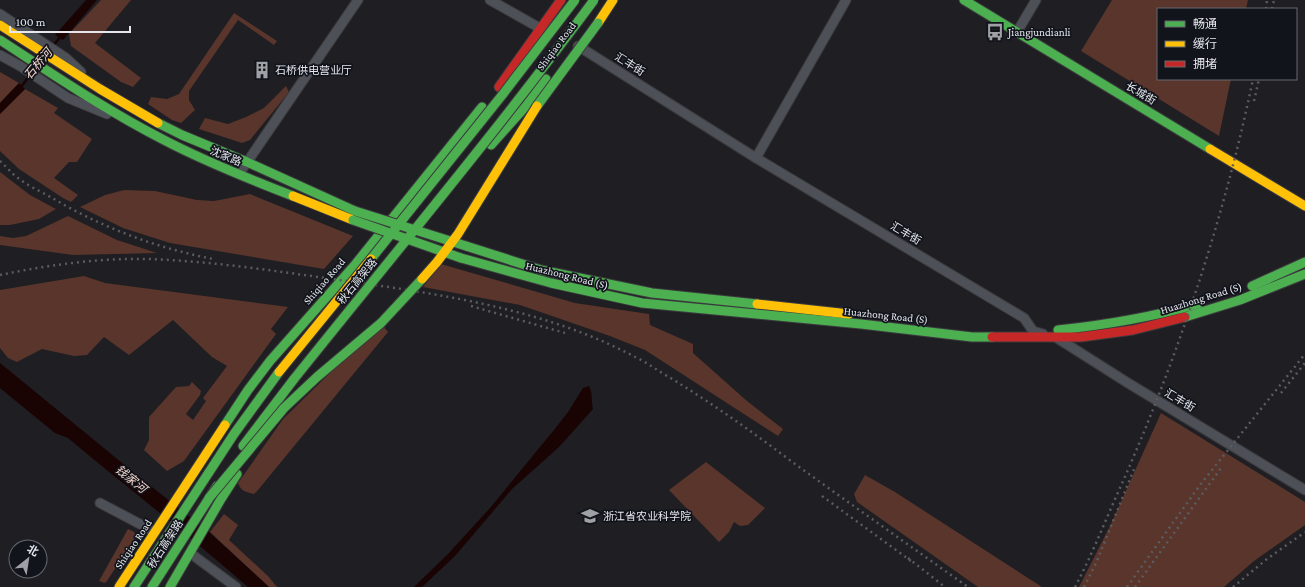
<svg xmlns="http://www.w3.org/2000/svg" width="1305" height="587" viewBox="0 0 1305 587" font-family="'Crimson Pro','Noto Sans SC',serif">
	<rect width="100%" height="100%" fill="#1e1e23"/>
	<g fill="#59352b">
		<polygon points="101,0 131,0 95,43 141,78 133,87 121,82 71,46 69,34"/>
		<polygon points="1112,0 1248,0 1246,9 1158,9 1158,79 1231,79 1219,136 1081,51"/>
		<polygon points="234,13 277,41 274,45 238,20 189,91 189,100 195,110 181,123 172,120 148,104 151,97 167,99 179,94"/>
		<polygon points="0,72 19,83 0,103"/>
		<polygon points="286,86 289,92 250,140 242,143 199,129 205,118 228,124 246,117 264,108"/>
		<polygon points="25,89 58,108 54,113 92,139 77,162 69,162 54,178 78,195 71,202 63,198 19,169 0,151 0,114"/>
		<polygon points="0,172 30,195 56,209 39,219 10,225 0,225"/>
		<polygon points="124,190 155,191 197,200 214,201 250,194 353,236 324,269 170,243 123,228 80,207 105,195"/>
		<polygon points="68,216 117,240 157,253 73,255 0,245 0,236 13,238 26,236"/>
		<polygon points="441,264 575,303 649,314 650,325 693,344 693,353 747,401 783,429 778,436 645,350 610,336 520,305 423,287"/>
		<polygon points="84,276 105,283 288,307 271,329 276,334 184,461 167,471 144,450 149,440 149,417 176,387 189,386 192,382 201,391 200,395 186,414 193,420 206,401 203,398 227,366 212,357 173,320 129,355 104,337 87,355 74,356 42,349 17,362 8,358 0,348 0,290"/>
		<path d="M 381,323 L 388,332 L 258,490 L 254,494 C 245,492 241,491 238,483 L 283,419 Z"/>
		<polygon points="1161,413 1305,502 1305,525 1254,561 1224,587 1079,587 1111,524"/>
		<polygon points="706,462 765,508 748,525 740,526 734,522 729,532 719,542 669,490"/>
		<polygon points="865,475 895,492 1042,587 978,587 857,502 854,494"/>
		<polygon points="224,514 238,525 229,540 268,576 277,587 269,587 210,532"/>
		<polygon points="128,529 134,532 136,536 135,538 107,581 105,583 99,581"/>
	</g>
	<g fill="#190303">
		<polygon points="86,0 97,0 63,40 55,35"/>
		<polygon points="19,83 25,89 0,114 0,103"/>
		<path d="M 0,363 L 138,476 L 209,532 L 269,587 L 248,587 C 190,536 128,488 68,438 L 55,433 L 0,388 Z"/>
		<path d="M 589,386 C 593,393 591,401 593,409 L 559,447 L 512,489 L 455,556 L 422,587 L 414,587 L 448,554 L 490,508 L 554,430 L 568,412 L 583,388 Z"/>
	</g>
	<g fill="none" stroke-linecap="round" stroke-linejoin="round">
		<g stroke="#190303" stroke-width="2.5">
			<polyline points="53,46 61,36"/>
			<polyline points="21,87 30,75"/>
		</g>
		<g stroke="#3b3b3e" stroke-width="11">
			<g id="street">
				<polyline points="490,0 545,31"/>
				<polyline points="0,14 66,58 81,72"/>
				<polyline points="1017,32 1036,0"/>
				<polyline points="578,46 756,158 1024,318 1033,331 1043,334"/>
				<polyline points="0,55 20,66 68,98 107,114"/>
				<polyline points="756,158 846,0"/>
				<polyline points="239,174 358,0"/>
				<polyline points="1057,338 1128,383 1305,490"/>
				<polyline points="100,503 155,532"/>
				<polyline points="190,553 236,587"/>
			</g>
		</g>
		<g stroke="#3b3b3e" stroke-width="11">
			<g id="fast">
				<polyline points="964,0 1210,149"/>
				<path d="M 0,40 C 54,75 107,111 164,140 C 206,162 249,179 293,196"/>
				<polyline points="158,123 182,135 247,162 355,211"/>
				<polyline points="491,145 526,106 546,79"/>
				<polyline points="466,246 541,270 652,293 757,304"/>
				<polyline points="461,258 551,283 642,303 861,324 972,337 992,337"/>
				<polyline points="1252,286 1305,262"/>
				<polyline points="1185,317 1240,300 1305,274"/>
				<path d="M 1058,330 C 1105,325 1152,317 1198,304"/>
				<polyline points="225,425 248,390 270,361 354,266 482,107"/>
				<polyline points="243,446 294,379"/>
				<polyline points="134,587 234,434 279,372"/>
				<polyline points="152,587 217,486"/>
				<polyline points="170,587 221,499 237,474"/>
			</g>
		</g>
		<g stroke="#3b3b3e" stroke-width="11">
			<g id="slow">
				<polyline points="598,23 613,0"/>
				<polyline points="0,25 100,89 158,123"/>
				<polyline points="1210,149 1305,206"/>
				<polyline points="293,196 353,220"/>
				<polyline points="757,304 849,314"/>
				<polyline points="119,587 225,425"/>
			</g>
		</g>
		<g stroke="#3b3b3e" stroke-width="11">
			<g id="jam">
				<polyline points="499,87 561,0"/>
				<polyline points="992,337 1081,337 1133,330 1185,317"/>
			</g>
		</g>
		<use href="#street" stroke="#4e5057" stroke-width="9"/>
		<use href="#fast" stroke="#4caf50" stroke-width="9"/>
		<use href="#slow" stroke="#ffc107" stroke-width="9"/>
		<use href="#jam" stroke="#c62828" stroke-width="9"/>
		<g stroke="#5b5c60" stroke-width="2.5" stroke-dasharray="2 4" stroke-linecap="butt">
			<polyline points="1266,9 1267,0"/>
			<polyline points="1272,9 1274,0"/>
			<polyline points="1254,101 1259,79"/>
			<path d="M 0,161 C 6,166 11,173 18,178 C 28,186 42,192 54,199 C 103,228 157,248 213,259"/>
			<path d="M 0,275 C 48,265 98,258 147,259 C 214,261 281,272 347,281 C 446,295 548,310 637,358 C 648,363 658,371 669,377 C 713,404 754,433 795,464 C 852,505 910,546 968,587"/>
			<polyline points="471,306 565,333"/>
			<polyline points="1281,393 1305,363"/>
			<polyline points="822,496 911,561"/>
			<polyline points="908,558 945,587"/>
			<path d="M 1075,587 C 1092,555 1105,521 1120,488 C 1178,357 1224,219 1253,79"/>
			<polyline points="1084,587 1097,561 1134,469"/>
			<polyline points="1127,587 1200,485 1305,354"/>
			<polyline points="1135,587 1221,468"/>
			<polyline points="1233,587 1267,559 1305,532"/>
		</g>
		<g stroke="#3b3b3e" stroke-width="11" stroke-linecap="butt">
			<g id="fast-bridge">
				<polyline points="537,106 598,23"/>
				<polyline points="355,211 466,246"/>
				<polyline points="353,220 461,258"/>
				<polyline points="371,259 503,94 575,0"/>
				<path d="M 294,379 C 395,253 498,130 594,0"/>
				<polyline points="209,498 284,408 317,377 381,323 422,279"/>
			</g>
		</g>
		<g stroke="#3b3b3e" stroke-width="11" stroke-linecap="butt">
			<g id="slow-bridge">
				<polyline points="422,279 437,262 458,234 537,106"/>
				<polyline points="279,372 371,259"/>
			</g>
		</g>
		<use href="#fast-bridge" stroke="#4caf50" stroke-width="9"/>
		<use href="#slow-bridge" stroke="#ffc107" stroke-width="9"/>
	</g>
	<defs>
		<g id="bus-bare" transform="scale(1.38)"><path d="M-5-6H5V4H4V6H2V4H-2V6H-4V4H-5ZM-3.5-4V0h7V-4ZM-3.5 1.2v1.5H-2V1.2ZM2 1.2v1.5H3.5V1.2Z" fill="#9fa1a6" stroke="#12141c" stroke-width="2.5" paint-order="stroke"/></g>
		<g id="building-bare" transform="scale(1.38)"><path d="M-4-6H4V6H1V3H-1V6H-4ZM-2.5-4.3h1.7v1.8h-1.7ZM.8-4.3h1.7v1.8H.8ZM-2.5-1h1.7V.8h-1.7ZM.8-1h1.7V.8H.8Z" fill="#9fa1a6" stroke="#12141c" stroke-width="2.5" paint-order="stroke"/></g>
		<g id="university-bare" transform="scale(1.38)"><path d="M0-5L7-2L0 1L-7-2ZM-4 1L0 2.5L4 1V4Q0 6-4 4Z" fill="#9fa1a6" stroke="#12141c" stroke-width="2.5" paint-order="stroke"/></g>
	</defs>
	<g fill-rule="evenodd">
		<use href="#bus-bare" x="995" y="32"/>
		<use href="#building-bare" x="262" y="70"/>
		<use href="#university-bare" x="590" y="516"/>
	</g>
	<g text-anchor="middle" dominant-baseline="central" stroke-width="3.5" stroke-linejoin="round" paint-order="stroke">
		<g font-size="11" fill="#e5e7ed" stroke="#12141c" text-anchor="start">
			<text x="1008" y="32">Jiangjundianli</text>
			<text x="275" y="70">石桥供电营业厅</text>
			<text x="603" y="516">浙江省农业科学院</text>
		</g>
		<g font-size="11" fill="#e5e7ed" stroke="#12141c">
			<text transform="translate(556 46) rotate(-53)">Shiqiao Road</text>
			<text transform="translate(630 64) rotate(32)">汇丰街</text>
			<text transform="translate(1141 93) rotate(31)">长城街</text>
			<text transform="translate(226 156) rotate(23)">沈家路</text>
			<text transform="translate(906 233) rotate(31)">汇丰街</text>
			<text transform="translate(567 275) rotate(14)">Huazhong Road (S)</text>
			<text transform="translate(324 281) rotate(-49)">Shiqiao Road</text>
			<text transform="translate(357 281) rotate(-51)">秋石高架路</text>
			<text transform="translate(1201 298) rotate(-17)">Huazhong Road (S)</text>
			<text transform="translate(886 315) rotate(6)">Huazhong Road (S)</text>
			<text transform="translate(1180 400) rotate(31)">汇丰街</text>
			<text transform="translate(133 544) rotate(-56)">Shiqiao Road</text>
			<text transform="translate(165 544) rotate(-57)">秋石高架路</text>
		</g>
		<g font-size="12" font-style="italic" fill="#f9d9ce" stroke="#12141c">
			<text transform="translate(38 64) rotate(-50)">石桥河</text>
			<text transform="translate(131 479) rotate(39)">钱家河</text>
		</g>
	</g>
	<rect x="1157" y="8" width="140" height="72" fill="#12141c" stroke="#666870"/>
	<rect x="1165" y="21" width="20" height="6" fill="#4caf50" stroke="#666870"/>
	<text x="1193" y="28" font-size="12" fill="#e5e7ed">畅通</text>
	<rect x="1165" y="41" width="20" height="6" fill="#ffc107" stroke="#666870"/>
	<text x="1193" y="48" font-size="12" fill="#e5e7ed">缓行</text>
	<rect x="1165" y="61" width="20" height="6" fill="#c62828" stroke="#666870"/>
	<text x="1193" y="68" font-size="12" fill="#e5e7ed">拥堵</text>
	<g transform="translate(28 559) rotate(30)"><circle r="19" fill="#12141c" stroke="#666870"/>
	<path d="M0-3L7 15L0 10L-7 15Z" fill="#9fa1a6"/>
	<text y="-6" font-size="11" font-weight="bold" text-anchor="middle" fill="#e5e7ed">北</text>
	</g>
	<path d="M10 26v6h120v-6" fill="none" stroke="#e5e7ed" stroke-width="2"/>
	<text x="16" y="26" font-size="12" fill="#e5e7ed" stroke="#12141c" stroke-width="3" paint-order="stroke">100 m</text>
</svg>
